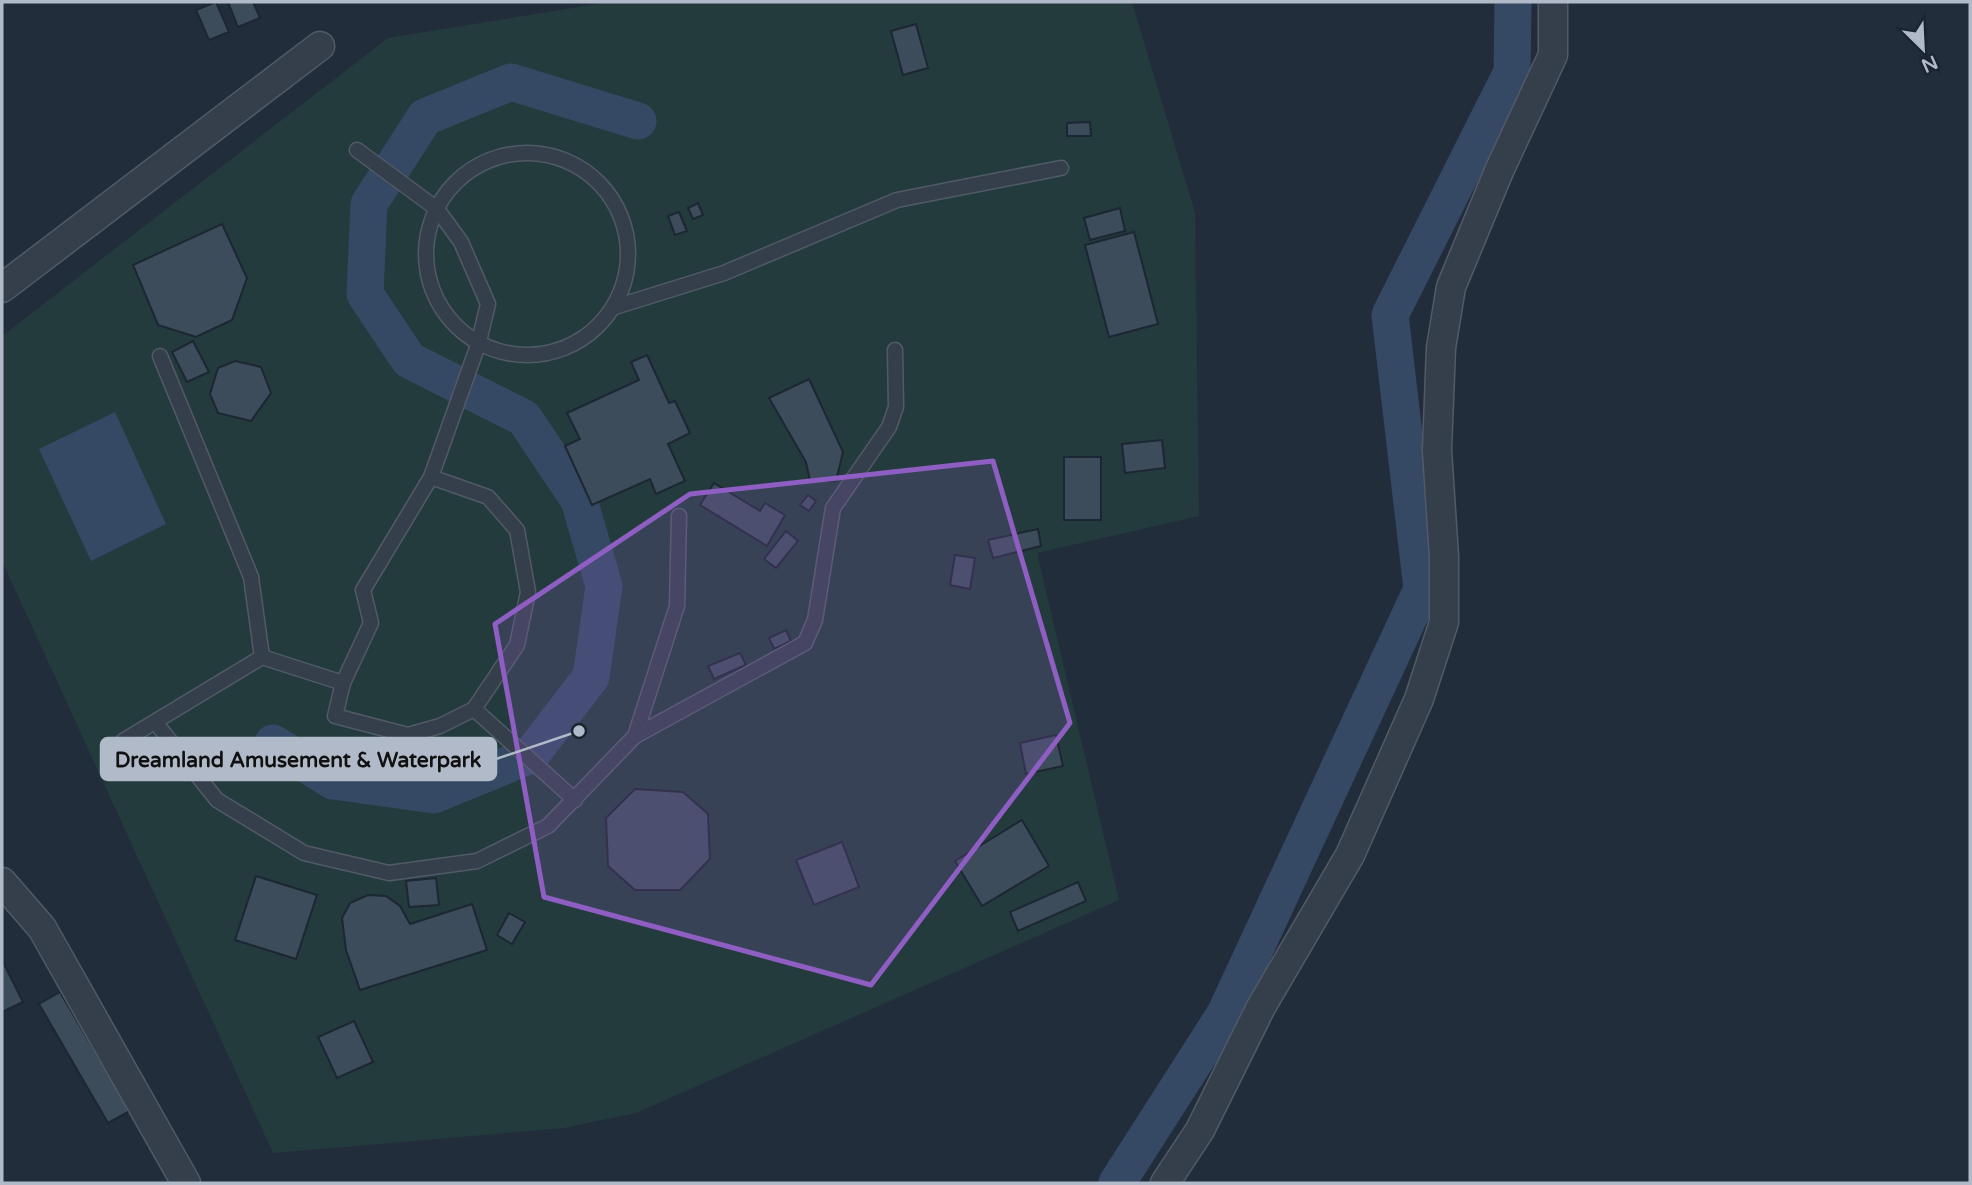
<svg xmlns="http://www.w3.org/2000/svg" width="1972" height="1185" viewBox="0 0 1972 1185" font-family="'Varela Round',sans-serif">
	<rect width="100%" height="100%" fill="#222d3c"/>
	<polygon fill="#243b3d" points="609,2 1132,2 1195,213 1199,516 1037,553 1119,900 636,1113 564,1128 273,1153 2,561 2,336 388,38"/>
	<polygon fill="#354964" points="115,412 166,524 91,561 39,449"/>
	<g fill="none" stroke-linecap="round" stroke-linejoin="round">
		<g stroke="#354964" stroke-width="37">
			<polyline points="273,743 333,781 434,795 531,755 591,677 604,586 579,500 524,418 409,360 365,294 369,204 425,117 511,82 638,121"/>
			<polyline points="1117,1183 1225,1014 1422,589 1390,315 1512,72 1513,2"/>
		</g>
	</g>
	<g fill="#3d4c5b" stroke="#1d2633" stroke-width="2">
		<polygon points="216,2 229,32 209,40 196,10"/>
		<polygon points="228,2 253,2 260,18 238,27"/>
		<polygon points="916,24 928,68 903,75 891,31"/>
		<polygon points="1090,122 1091,136 1067,136 1067,123"/>
		<polygon points="698,203 703,215 693,219 688,208"/>
		<polygon points="1120,208 1125,231 1090,240 1084,218"/>
		<polygon points="679,212 687,231 675,235 668,216"/>
		<polygon points="222,224 247,278 232,320 196,337 158,325 133,265"/>
		<polygon points="1134,232 1158,324 1109,337 1085,245"/>
		<polygon points="193,341 209,372 187,382 172,352"/>
		<polygon points="647,355 669,403 675,401 690,433 668,444 685,481 656,494 650,479 592,505 565,446 580,439 567,413 639,380 631,362"/>
		<polygon points="235,361 261,367 271,393 251,421 218,413 210,394 218,368"/>
		<polygon points="809,379 843,452 836,481 810,481 806,462 769,398"/>
		<polygon points="1162,440 1165,468 1125,473 1122,444"/>
		<rect x="1064" y="457" width="37" height="63"/>
		<polygon points="714,483 760,511 765,503 785,515 767,546 700,505"/>
		<polygon points="808,495 816,501 809,511 800,505"/>
		<polygon points="1038,529 1041,546 993,558 988,540"/>
		<polygon points="786,531 798,541 776,568 764,559"/>
		<polygon points="955,555 975,558 970,589 950,585"/>
		<polygon points="786,630 791,641 774,649 769,638"/>
		<polygon points="740,653 746,665 714,679 708,666"/>
		<polygon points="1056,735 1063,766 1026,774 1020,743"/>
		<polygon points="635,789 683,792 708,814 710,859 680,890 635,890 608,866 606,818"/>
		<polygon points="1022,820 1049,866 982,906 955,861"/>
		<polygon points="842,842 859,887 814,905 796,860"/>
		<polygon points="256,876 317,895 296,959 235,940"/>
		<polygon points="436,878 439,905 409,907 406,881"/>
		<polygon points="1078,882 1086,901 1018,931 1010,912"/>
		<polygon points="368,895 386,896 400,906 410,924 472,904 487,950 360,990 346,950 342,918 350,903"/>
		<polygon points="509,913 525,922 512,944 497,935"/>
		<polygon points="2,960 23,1002 2,1012"/>
		<polygon points="60,992 130,1111 108,1123 39,1004"/>
		<polygon points="354,1021 373,1062 337,1078 318,1037"/>
	</g>
	<g fill="none" stroke-linecap="round" stroke-linejoin="round">
		<g stroke="#515a67" stroke-width="17">
			<g id="service">
				<circle cx="527" cy="254" r="101"/>
				<polyline points="615,307 724,273 897,200 1061,168"/>
				<polyline points="160,356 251,577 262,657"/>
				<polyline points="343,683 335,716 408,735 440,726 474,709 517,645 528,592 517,530 488,497 431,477"/>
				<polyline points="474,709 575,800"/>
				<polyline points="155,722 217,800 304,853 389,873 477,861 548,826 635,736 677,606 679,516"/>
				<polyline points="635,736 805,643 815,620 833,508 889,427 896,407 895,350"/>
				<polyline points="123,741 262,657 343,683 371,623 363,590 431,477 478,345 488,304 461,242 437,209 357,150"/>
			</g>
		</g>
		<g stroke="#515a67" stroke-width="31">
			<g id="minor">
				<polyline points="2,288 320,46"/>
				<polyline points="2,882 42,928 186,1183"/>
				<polyline points="1165,1183 1200,1130 1261,1007 1350,855 1419,699 1444,622 1444,557 1437,450 1441,348 1451,287 1499,171 1553,55 1553,2"/>
			</g>
		</g>
		<use href="#service" stroke="#353f4c" stroke-width="14"/>
		<use href="#minor" stroke="#353f4c" stroke-width="28"/>
	</g>
	<path fill="#8e5ec2" fill-opacity="0.2" stroke="#8e5ec2" stroke-width="5" stroke-linejoin="round" d="M 993,461 L 1070,723 L 871,985 L 544,897 L 495,624 L 690,494 Z"/>
	<path fill="none" stroke="#b1bac8" stroke-width="2.5" d="M579 731L496 759"/>
	<circle fill="#b1bac8" stroke="#1b2431" stroke-width="2.5" cx="579" cy="731" r="7"/>
	<rect fill="#b1bac8" stroke="#b1bac8" stroke-width="2.5" x="101" y="738" width="395" height="42" rx="7"/>
	<g font-size="21" text-anchor="middle" font-weight="bold" fill="#111">
		<text x="298" y="767">Dreamland Amusement &amp; Waterpark</text>
	</g>
	<rect width="1972" height="1185" fill="none" stroke="#b1bac8" stroke-width="7"/>
	<g transform="translate(1923 49) rotate(156)" stroke="#1b2431" stroke-width="5" paint-order="stroke">
	<path d="M0-5L12 26L0 18L-12 26Z" fill="#b1bac8"/>
	<text y="-10" font-size="19" font-weight="bold" text-anchor="middle" fill="#b1bac8">N</text>
	</g>
</svg>
